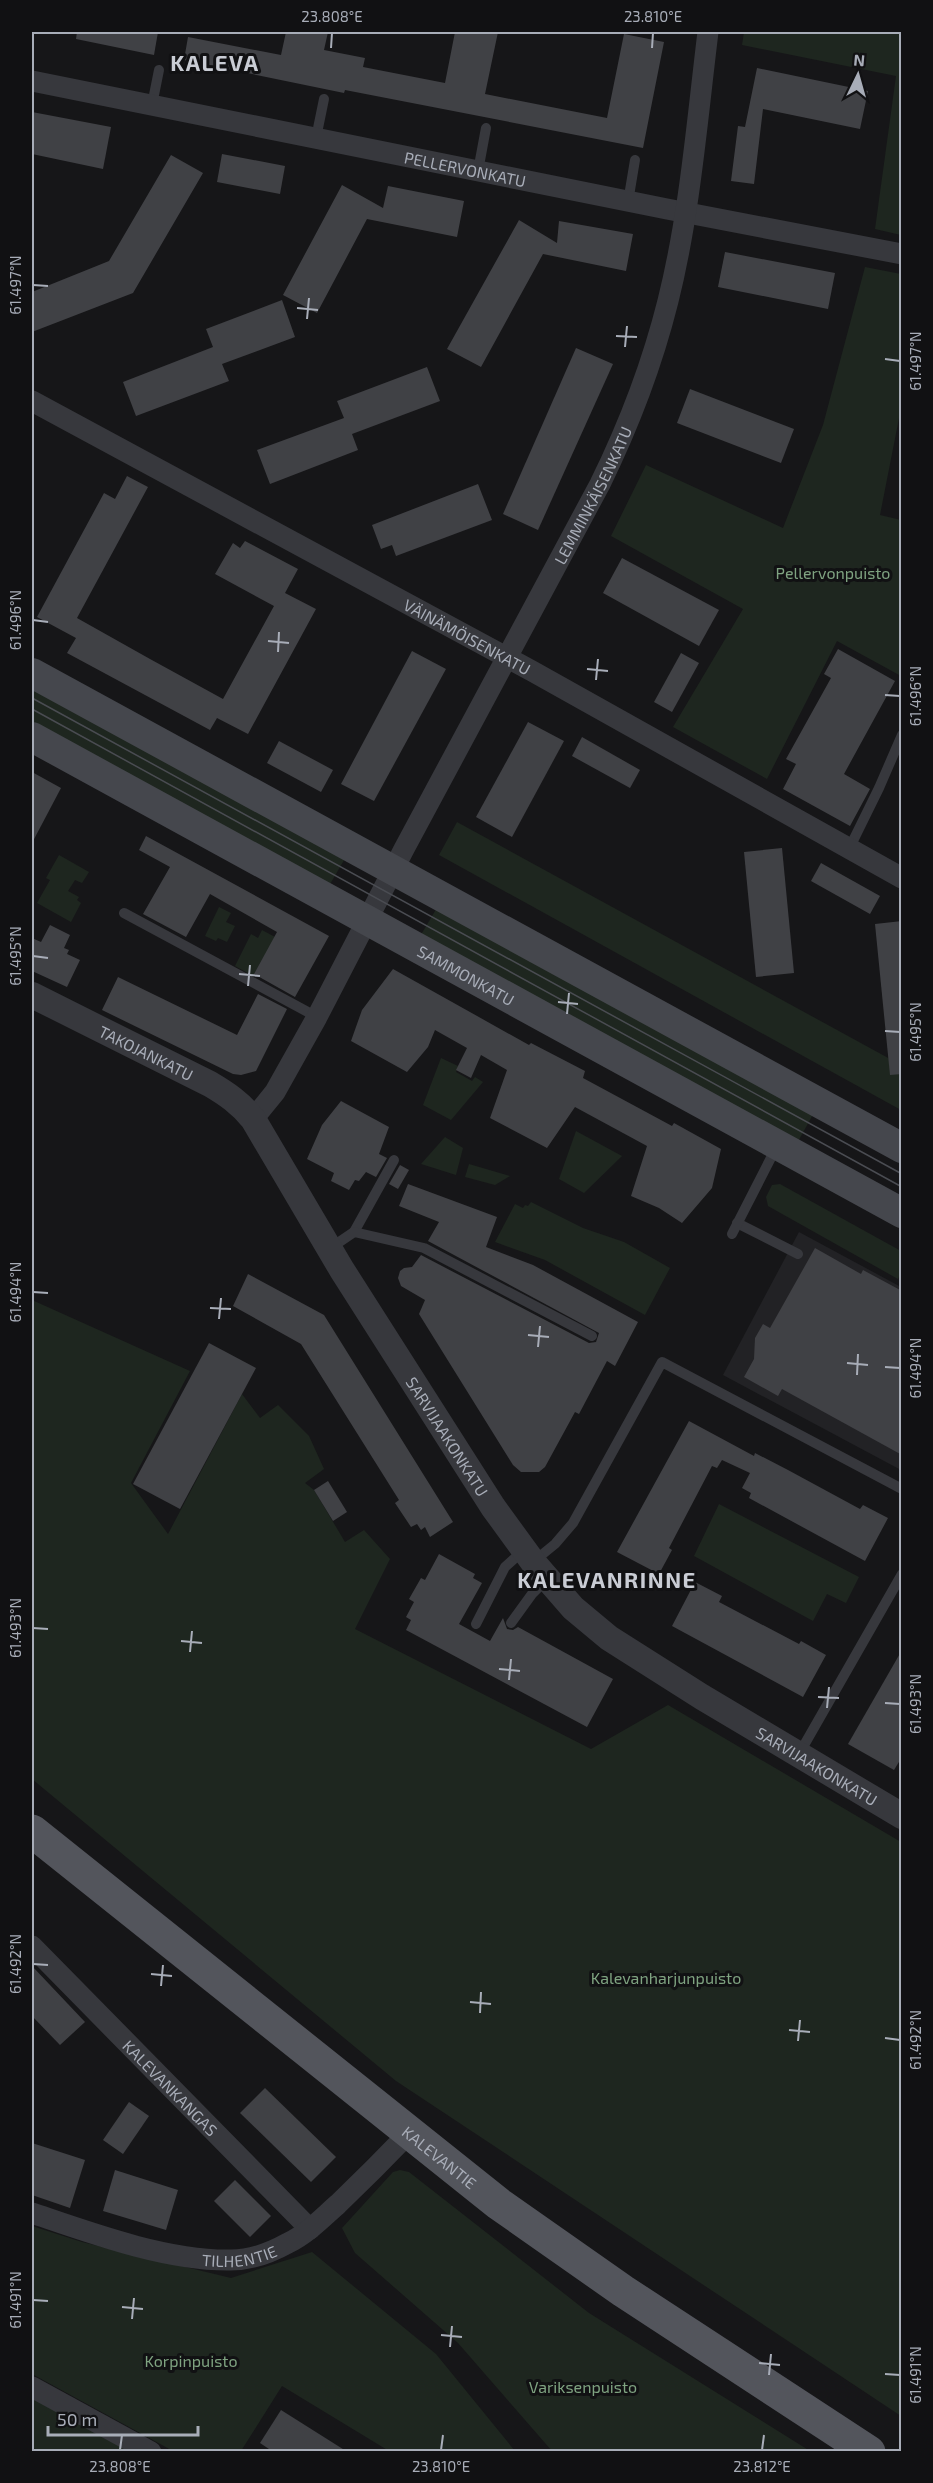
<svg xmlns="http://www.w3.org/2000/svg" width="933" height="2483" viewBox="0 0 933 2483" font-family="'Exo 2',sans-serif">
	<rect width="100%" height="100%" fill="#161618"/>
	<polygon fill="#222225" points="799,1232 901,1287 901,1470 723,1375"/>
	<g fill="#1e261f">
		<polygon points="744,32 901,32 901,235 875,229 896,76 742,45"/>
		<polygon points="865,267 901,274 901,408 880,515 901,520 901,676 837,641 767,779 673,727 743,609 611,536 646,465 783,528 823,425"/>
		<polygon points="32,681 347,855 329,886 32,728"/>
		<polygon points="457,822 901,1065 901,1110 439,855"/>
		<polygon points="59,855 89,872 82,883 75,880 68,891 79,897 77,900 81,903 71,922 37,903 50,880 46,878"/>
		<polygon points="438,906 816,1109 795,1147 419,938"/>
		<polygon points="219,907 231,913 226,922 235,926 227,942 218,938 216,941 205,936"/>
		<polygon points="262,930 275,937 253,976 235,966 251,934 258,938"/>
		<polygon points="441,1058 458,1066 456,1072 472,1081 475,1077 483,1082 451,1120 423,1105"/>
		<polygon points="576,1131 622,1156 584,1193 559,1179"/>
		<polygon points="445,1137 463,1148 456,1175 421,1164"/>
		<polygon points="469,1164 510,1176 495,1185 465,1177"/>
		<polygon points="780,1184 901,1251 901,1272 898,1279 768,1206 766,1197 772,1185"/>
		<polygon points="531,1202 583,1228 624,1242 670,1268 645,1315 545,1260 495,1242 515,1204 523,1208 525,1205 528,1206"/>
		<polygon points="32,1300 190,1371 131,1483 168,1534 242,1394 260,1418 278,1405 309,1436 324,1469 305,1483 314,1490 345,1542 364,1530 390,1559 355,1629 591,1749 668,1705 901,1842 901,2416 396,2081 32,1779"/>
		<polygon points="719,1504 859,1577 846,1603 827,1594 813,1621 694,1556"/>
		<polygon points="400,2170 409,2172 589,2313 810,2451 552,2451 458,2343 355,2253 342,2228 393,2172"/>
		<polygon points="32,2226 82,2242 231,2278 312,2252 436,2354 515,2451 389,2451 282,2386 241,2451 173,2451 32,2374"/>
		<polygon points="32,2394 137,2451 46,2452 32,2448"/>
	</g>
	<g fill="#404145">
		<polygon points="77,32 158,32 154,55 76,39"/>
		<polygon points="286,32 328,32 324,50 365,58 363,67 445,83 455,32 498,32 485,94 607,118 624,34 664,42 643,148 345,90 344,93 184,60 188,37 281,55"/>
		<polygon points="757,68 868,91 860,129 763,109 754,184 731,181 738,126 745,127"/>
		<polygon points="32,112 111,127 103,169 32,154"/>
		<polygon points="222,154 285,166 280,194 217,182"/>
		<polygon points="171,155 203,173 133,293 32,332 32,292 109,261"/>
		<polygon points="342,185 383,208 388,186 464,201 457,237 367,219 317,313 283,295"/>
		<polygon points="519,220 557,243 559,221 633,234 626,271 543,254 481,367 447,349"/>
		<polygon points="725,252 835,273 828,309 718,287"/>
		<polygon points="282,300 295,337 222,364 229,381 136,416 123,382 213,347 206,329"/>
		<polygon points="576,348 613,364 538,530 503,514"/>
		<polygon points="427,367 440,401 352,434 358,450 270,484 257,450 344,418 337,401"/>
		<polygon points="690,389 794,429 781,463 677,423"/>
		<polygon points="127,476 148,487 77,618 150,659 223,699 274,606 215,574 233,543 240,548 245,541 298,569 285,593 316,609 248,734 217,718 210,730 67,653 76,638 37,617 104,493 115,499"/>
		<polygon points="478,484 492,520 396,556 392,545 381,549 372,525"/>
		<polygon points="622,558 719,610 699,646 603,593"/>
		<polygon points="838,649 895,681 844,774 870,789 850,826 783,789 796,764 786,759 831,678 824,674"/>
		<polygon points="412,651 446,669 374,801 341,784"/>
		<polygon points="681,653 699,663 672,712 654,702"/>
		<polygon points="528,722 564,741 512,837 476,817"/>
		<polygon points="582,737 640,770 630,788 572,756"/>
		<polygon points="279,741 333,770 321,792 267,763"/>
		<polygon points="32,772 61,788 32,843"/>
		<polygon points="146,836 329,936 295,997 254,974 277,932 210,894 186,937 143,914 170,867 139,850"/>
		<polygon points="782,848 794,973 756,977 744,852"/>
		<polygon points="821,863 880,896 870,914 811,881"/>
		<polygon points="902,921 902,1074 890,1075 875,924"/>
		<polygon points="50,925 70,935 64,948 69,950 67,954 80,960 67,987 32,971 32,938 41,942"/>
		<polygon points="393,969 529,1045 531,1043 585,1071 583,1078 672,1126 674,1123 721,1149 712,1188 682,1223 659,1208 631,1196 647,1146 575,1107 547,1148 490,1118 507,1070 481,1055 471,1078 456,1070 467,1048 435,1030 428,1047 407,1072 351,1041 362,1010"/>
		<polygon points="118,977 237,1035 258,994 287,1009 256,1071 241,1075 233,1074 102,1010"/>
		<polygon points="341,1101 389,1127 379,1154 387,1158 376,1177 366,1172 359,1181 355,1180 349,1190 331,1181 334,1173 307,1159 322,1125"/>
		<polygon points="400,1165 409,1170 398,1189 389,1184"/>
		<polygon points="408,1184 497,1217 486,1247 533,1265 638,1322 615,1366 607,1361 579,1414 575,1412 545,1467 539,1472 521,1472 513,1465 419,1314 425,1300 401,1286 398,1278 400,1271 404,1268 412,1267 421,1255 589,1343 596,1342 599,1333 428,1241 439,1222 399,1206"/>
		<polygon points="815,1248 861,1274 863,1270 902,1291 902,1455 782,1389 778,1396 744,1377 754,1359 755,1338 763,1324 770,1328"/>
		<polygon points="248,1274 324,1315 453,1522 430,1537 425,1527 421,1530 417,1524 411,1527 395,1503 399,1500 301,1344 233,1306"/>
		<polygon points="209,1343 256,1368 180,1509 133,1484"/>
		<polygon points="689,1421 754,1456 755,1453 788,1470 860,1509 863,1505 888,1518 865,1561 749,1498 751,1493 742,1488 750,1473 722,1460 717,1468 712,1466 669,1548 672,1550 659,1574 617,1552"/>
		<polygon points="328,1481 347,1512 333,1521 314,1490"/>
		<polygon points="439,1554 475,1574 473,1578 482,1583 459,1624 490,1641 503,1618 507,1629 513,1630 518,1627 613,1679 587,1727 406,1630 411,1620 406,1617 414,1602 409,1599 421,1578 425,1580"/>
		<polygon points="695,1582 722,1596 719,1602 799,1644 801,1641 826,1655 803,1697 672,1626"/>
		<polygon points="902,1650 902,1757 894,1770 848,1744"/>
		<polygon points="32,1966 85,2022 60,2045 32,2016"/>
		<polygon points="265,2088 336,2157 311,2182 240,2113"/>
		<polygon points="129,2102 149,2116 123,2154 103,2140"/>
		<polygon points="32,2143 85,2160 70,2208 32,2195"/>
		<polygon points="115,2170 178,2190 166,2230 103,2211"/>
		<polygon points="235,2180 271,2216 250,2237 214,2201"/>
		<polygon points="281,2410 346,2451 272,2451 260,2443"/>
	</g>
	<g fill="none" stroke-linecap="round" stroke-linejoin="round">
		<g stroke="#37383d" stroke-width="10">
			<polyline points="152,105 159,70"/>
			<polyline points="316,138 324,99"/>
			<polyline points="478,171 486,128"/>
			<polyline points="628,202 635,160"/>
			<polyline points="849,849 879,788 902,735"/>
			<polyline points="124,913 317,1017"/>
			<polyline points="737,1223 798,1254"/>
			<polyline points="354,1232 394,1160"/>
			<polyline points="732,1234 777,1146"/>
			<polyline points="329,1249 354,1232 424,1248 592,1336"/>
			<polyline points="533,1562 555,1544 573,1523 662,1362 902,1489"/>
			<polyline points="511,1623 532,1594 547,1579"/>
			<polyline points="476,1624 505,1567 524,1550"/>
			<polyline points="799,1754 902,1574"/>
		</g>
		<g stroke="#37383d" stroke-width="21">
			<path id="s1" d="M 32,81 L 667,209 L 902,254"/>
			<path id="s2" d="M 32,401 L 532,671 L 902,878"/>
			<path id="s3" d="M 253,1119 L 275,1092 L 317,1017 L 404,849 L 600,484 C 629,425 652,365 668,301 C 690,213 697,121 708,32"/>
			<path id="s4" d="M 32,1946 L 310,2229"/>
			<path id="s5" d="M 32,2213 C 91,2233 164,2260 227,2260 C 247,2261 270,2253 288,2243 C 307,2234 322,2218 338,2204 C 362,2181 386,2157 409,2133"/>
			<polyline points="32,2387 151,2452"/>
		</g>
		<path stroke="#37383d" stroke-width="26" id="s6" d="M 32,995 L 210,1084 C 227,1094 240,1103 253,1119 L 342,1270 L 493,1507 L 533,1562 L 573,1608 L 609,1638 L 702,1697 L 902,1816"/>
		<g stroke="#45474d" stroke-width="30">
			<polyline points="32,673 902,1148"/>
			<path id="s7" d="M 32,737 L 902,1213"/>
		</g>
		<path stroke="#53555c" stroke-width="33" id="s8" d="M 32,1831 L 499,2204 L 623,2291 L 869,2452"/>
		<g stroke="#4a4c52" stroke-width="1.5">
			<polyline points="32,698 902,1174"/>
			<polyline points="32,709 902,1187"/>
		</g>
	</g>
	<path fill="none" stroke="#a8adb8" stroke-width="2" d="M 331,48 L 332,33M 652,48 L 653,33M 33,285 L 48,286M 297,308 L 318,310M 307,319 L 309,298M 616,336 L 637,337M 625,347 L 627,326M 885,359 L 900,361M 33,620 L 48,622M 268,641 L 289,643M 278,652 L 279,632M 587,669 L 608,671M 596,680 L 598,659M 885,695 L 900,696M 33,956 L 48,958M 239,974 L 260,976M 248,986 L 250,965M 558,1002 L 578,1004M 567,1014 L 569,993M 885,1031 L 900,1032M 33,1292 L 48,1293M 210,1308 L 231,1309M 219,1319 L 221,1298M 528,1335 L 549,1337M 538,1347 L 540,1326M 847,1363 L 868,1365M 885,1367 L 900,1368M 857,1375 L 858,1354M 33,1628 L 48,1629M 181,1641 L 202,1643M 190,1652 L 192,1631M 499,1669 L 520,1671M 509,1680 L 511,1659M 818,1697 L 839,1698M 885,1703 L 900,1704M 827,1708 L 829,1687M 33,1964 L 48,1965M 151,1974 L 172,1976M 161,1986 L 163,1965M 470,2002 L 491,2004M 480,2013 L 481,1992M 789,2030 L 810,2032M 885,2038 L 900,2040M 798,2041 L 800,2020M 33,2300 L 48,2301M 122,2307 L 143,2309M 132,2319 L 134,2298M 441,2335 L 462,2337M 450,2347 L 452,2326M 759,2363 L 780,2365M 885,2374 L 900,2375M 769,2375 L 771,2354M 120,2450 L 122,2435M 441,2450 L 443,2435M 762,2450 L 764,2435"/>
	<g text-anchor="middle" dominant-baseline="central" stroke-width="6" stroke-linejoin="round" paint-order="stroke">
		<g font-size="16" fill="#a8adb8" stroke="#111113">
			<text stroke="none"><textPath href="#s1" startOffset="442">PELLERVONKATU</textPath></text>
			<text stroke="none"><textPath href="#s3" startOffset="711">LEMMINKÄISENKATU</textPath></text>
			<text stroke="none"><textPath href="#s2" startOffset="495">VÄINÄMÖISENKATU</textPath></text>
			<text stroke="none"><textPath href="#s7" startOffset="495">SAMMONKATU</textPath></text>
			<text stroke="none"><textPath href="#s6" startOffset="128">TAKOJANKATU</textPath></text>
			<text stroke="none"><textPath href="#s6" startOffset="627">SARVIJAAKONKATU</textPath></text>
			<text stroke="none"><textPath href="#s6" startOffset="1131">SARVIJAAKONKATU</textPath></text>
			<text stroke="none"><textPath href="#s4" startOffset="198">KALEVANKANGAS</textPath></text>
			<text stroke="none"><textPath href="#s8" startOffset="522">KALEVANTIE</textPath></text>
			<text stroke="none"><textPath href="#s5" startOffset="214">TILHENTIE</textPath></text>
		</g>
		<g font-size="16" fill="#7fa381" stroke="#111113">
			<text x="833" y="572">Pellervonpuisto</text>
			<text x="666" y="1977">Kalevanharjunpuisto</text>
			<text x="191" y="2360">Korpinpuisto</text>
			<text x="583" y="2386">Variksenpuisto</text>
		</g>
		<g font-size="22" font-weight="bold" letter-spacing="1.5" fill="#c9ccd4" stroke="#111113">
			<text x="215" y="62">KALEVA</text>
			<text x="607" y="1579">KALEVANRINNE</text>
		</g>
	</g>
	<rect width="933" height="2483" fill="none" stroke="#111113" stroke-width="66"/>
	<g transform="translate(858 75) rotate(5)" stroke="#111113" stroke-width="4.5" paint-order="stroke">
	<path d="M0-4.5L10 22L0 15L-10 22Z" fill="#a8adb8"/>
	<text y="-9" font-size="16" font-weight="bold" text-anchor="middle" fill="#a8adb8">N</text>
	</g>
	<path d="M48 2426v9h150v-9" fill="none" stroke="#a8adb8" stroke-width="3"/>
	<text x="57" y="2426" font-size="18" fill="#a8adb8" stroke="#111113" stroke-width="4.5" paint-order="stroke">50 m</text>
	<rect x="33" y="33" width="867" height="2417" fill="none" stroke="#a8adb8" stroke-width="2"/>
	<g font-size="15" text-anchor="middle" fill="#a8adb8">
		<text x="332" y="22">23.808°E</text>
		<text x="653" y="22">23.810°E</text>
		<text transform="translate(16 285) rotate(-90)" y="5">61.497°N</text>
		<text transform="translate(916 361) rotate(-90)" y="5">61.497°N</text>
		<text transform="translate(16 620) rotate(-90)" y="5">61.496°N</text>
		<text transform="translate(916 696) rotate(-90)" y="5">61.496°N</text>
		<text transform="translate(16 956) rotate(-90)" y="5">61.495°N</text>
		<text transform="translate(916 1032) rotate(-90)" y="5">61.495°N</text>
		<text transform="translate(16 1292) rotate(-90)" y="5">61.494°N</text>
		<text transform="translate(916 1368) rotate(-90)" y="5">61.494°N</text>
		<text transform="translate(16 1628) rotate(-90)" y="5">61.493°N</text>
		<text transform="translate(916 1704) rotate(-90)" y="5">61.493°N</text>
		<text transform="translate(16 1964) rotate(-90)" y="5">61.492°N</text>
		<text transform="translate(916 2040) rotate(-90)" y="5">61.492°N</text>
		<text transform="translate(16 2300) rotate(-90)" y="5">61.491°N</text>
		<text transform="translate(916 2375) rotate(-90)" y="5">61.491°N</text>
		<text x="120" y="2472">23.808°E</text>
		<text x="441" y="2472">23.810°E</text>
		<text x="762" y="2472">23.812°E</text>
	</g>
</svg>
